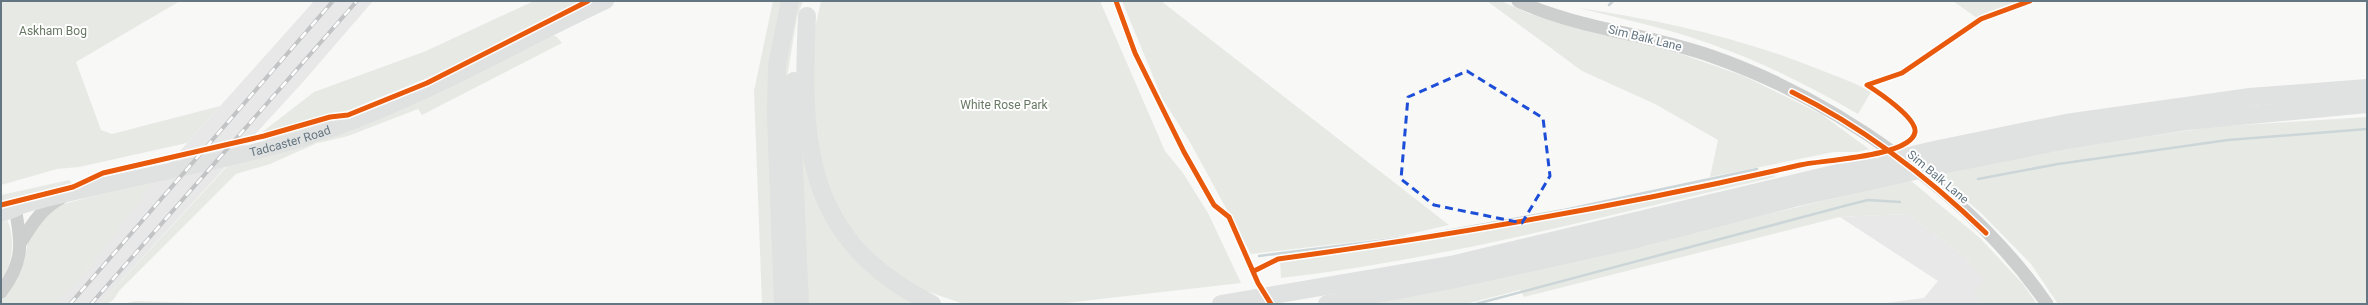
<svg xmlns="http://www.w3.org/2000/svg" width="2368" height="305" viewBox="0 0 2368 305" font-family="Roboto,sans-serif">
	<rect width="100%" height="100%" fill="#f8f8f7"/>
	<g fill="#e7e8e7">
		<polygon points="314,1 373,1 303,82 100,304 54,304 89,268 155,179"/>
		<polygon points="1907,214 1964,256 1989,282 1974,292 1984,304 1879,304 1924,298 1938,281 1840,217"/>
	</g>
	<g fill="#e7eae4">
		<polygon points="1,1 180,1 76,62 101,130 112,134 220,106 187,143 79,167 57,169 1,185"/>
		<polygon points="534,1 584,1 447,70 347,111 344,118 268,143 261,133 314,92 426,51"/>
		<polygon points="773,1 784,1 777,304 756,304 762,304 754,91"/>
		<polygon points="795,1 803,1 797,17 785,90 783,79"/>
		<polygon points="821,1 1100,1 1165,151 1183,173 1208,213 1241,283 1057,304 964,304 920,289 879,261 853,231 832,203 818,157 813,104 813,37"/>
		<polygon points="1122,1 1161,1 1449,225 1397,237 1251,254 1191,144 1162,98"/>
		<polygon points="1487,1 1501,1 1530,14 1658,46 1744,76 1821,114 1869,149 1858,152 1834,152 1710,177 1718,140 1655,104 1582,71"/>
		<polygon points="1953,1 2022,1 1977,18"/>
		<path d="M 1579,8 C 1661,20 1741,38 1818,69 C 1835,76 1855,82 1871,92 L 1858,114 C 1810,86 1760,61 1708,43 C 1666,28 1622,19 1579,8 Z"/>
		<path d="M 550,35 L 556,36 L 562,43 L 422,115 L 418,109 L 348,136 L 315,144 L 270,164 L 236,174 L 119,291 C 114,300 111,304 100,304 L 231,162 L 314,140 L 315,144 L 420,98 Z"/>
		<polygon points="2367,117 2367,304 2058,304 2031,264 1981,213 1937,175 2056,150 2212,127"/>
		<polygon points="798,140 833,225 916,304 806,304"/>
		<path d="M 1774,174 L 1775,177 C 1611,214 1448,259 1281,278 L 1280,261 C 1446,239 1610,209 1774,174 Z"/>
		<polygon points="69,180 74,185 1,202 1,195"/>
		<polygon points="155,180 89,268 54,304 1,304 1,300 23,264 31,230 52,207"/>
		<polygon points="1910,180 1980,238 2023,284 2037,304 1984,304 1973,292 1988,281 1964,256 1907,214 1840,217 1524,297 1520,290 1466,304 1375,304 1523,273"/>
		<path d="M 8,221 C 15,242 13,263 1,282 L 1,222 Z"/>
		<polygon points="136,301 228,304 121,304"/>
	</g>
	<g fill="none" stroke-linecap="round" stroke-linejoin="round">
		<g stroke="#ccd5d8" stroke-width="2.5">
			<polyline points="1609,5 1613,1"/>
			<polyline points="1978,179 2058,164 2228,140 2367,129"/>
			<polyline points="1259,256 1418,236 1564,210 1757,169"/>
			<polyline points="1476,304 1848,205 1868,200 1900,202"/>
		</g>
		<g stroke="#cdcece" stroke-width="13">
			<path d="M 1518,1 C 1576,28 1648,34 1711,56 C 1835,99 1972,195 2047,304"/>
			<path d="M 21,242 C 32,224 42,208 61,198"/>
			<path d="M 1,292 C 24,262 22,243 15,208"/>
		</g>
		<path stroke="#e0e1e1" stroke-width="16" id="s1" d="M 15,208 C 39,200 64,195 88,189 C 159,172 231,160 301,139 C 408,107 505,48 606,1"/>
		<g stroke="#e0e1e1" stroke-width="18">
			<path d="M 807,16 C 801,144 804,240 932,304"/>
			<polyline points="794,81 792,121 800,304"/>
			<polyline points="1,213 15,208"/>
			<polyline points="783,304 776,117 777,65 790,1"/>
			<polyline points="1221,304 1455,264 1934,150 2066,123 2250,97 2367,88"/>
			<polyline points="1327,304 1451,280 1628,241 1794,198 1937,166 2066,140 2187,121 2367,104"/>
		</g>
		<g stroke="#c2c3c5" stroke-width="4">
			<g id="rail">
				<polyline points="70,304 333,1"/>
				<polyline points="91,304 357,1"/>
			</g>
		</g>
		<use href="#rail" stroke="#fff" stroke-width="2.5" stroke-dasharray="8" stroke-linecap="butt"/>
		<g stroke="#fff" stroke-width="8">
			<g id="cycleway">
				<polyline points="1116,1 1135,53 1184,152 1214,205 1229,217 1258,283 1271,304"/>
				<path d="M 1792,92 C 1865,128 1928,177 1986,233"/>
				<polyline points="1,205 73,187 103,173 264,136 330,117 348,115 427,83 588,1"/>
				<path d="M 1254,271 L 1278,259 C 1454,235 1627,205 1800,165 C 1821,160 1911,157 1915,132 C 1917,118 1878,92 1867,85 L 1902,73 L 1981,19 L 2030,1"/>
			</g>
		</g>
		<use href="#cycleway" stroke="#e8590c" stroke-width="5"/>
	</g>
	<path fill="none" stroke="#1d4ed8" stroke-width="3" stroke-dasharray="8 5" stroke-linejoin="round" d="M 1467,71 L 1543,118 L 1550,176 L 1522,223 L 1434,205 L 1401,179 L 1408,97 Z"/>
	<g text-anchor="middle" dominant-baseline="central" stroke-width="4" stroke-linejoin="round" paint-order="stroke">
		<g font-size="12" fill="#687963" stroke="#fff">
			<text x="53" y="31">Askham Bog</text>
			<text x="1004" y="105">White Rose Park</text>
		</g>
		<g font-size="12" fill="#647681" stroke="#fff">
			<text transform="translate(1645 38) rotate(14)">Sim Balk Lane</text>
			<text stroke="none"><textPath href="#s1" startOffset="283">Tadcaster Road</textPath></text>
			<text transform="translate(1938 177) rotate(40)">Sim Balk Lane</text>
		</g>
	</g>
	<rect width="2368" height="305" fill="none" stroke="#647681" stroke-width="4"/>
</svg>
